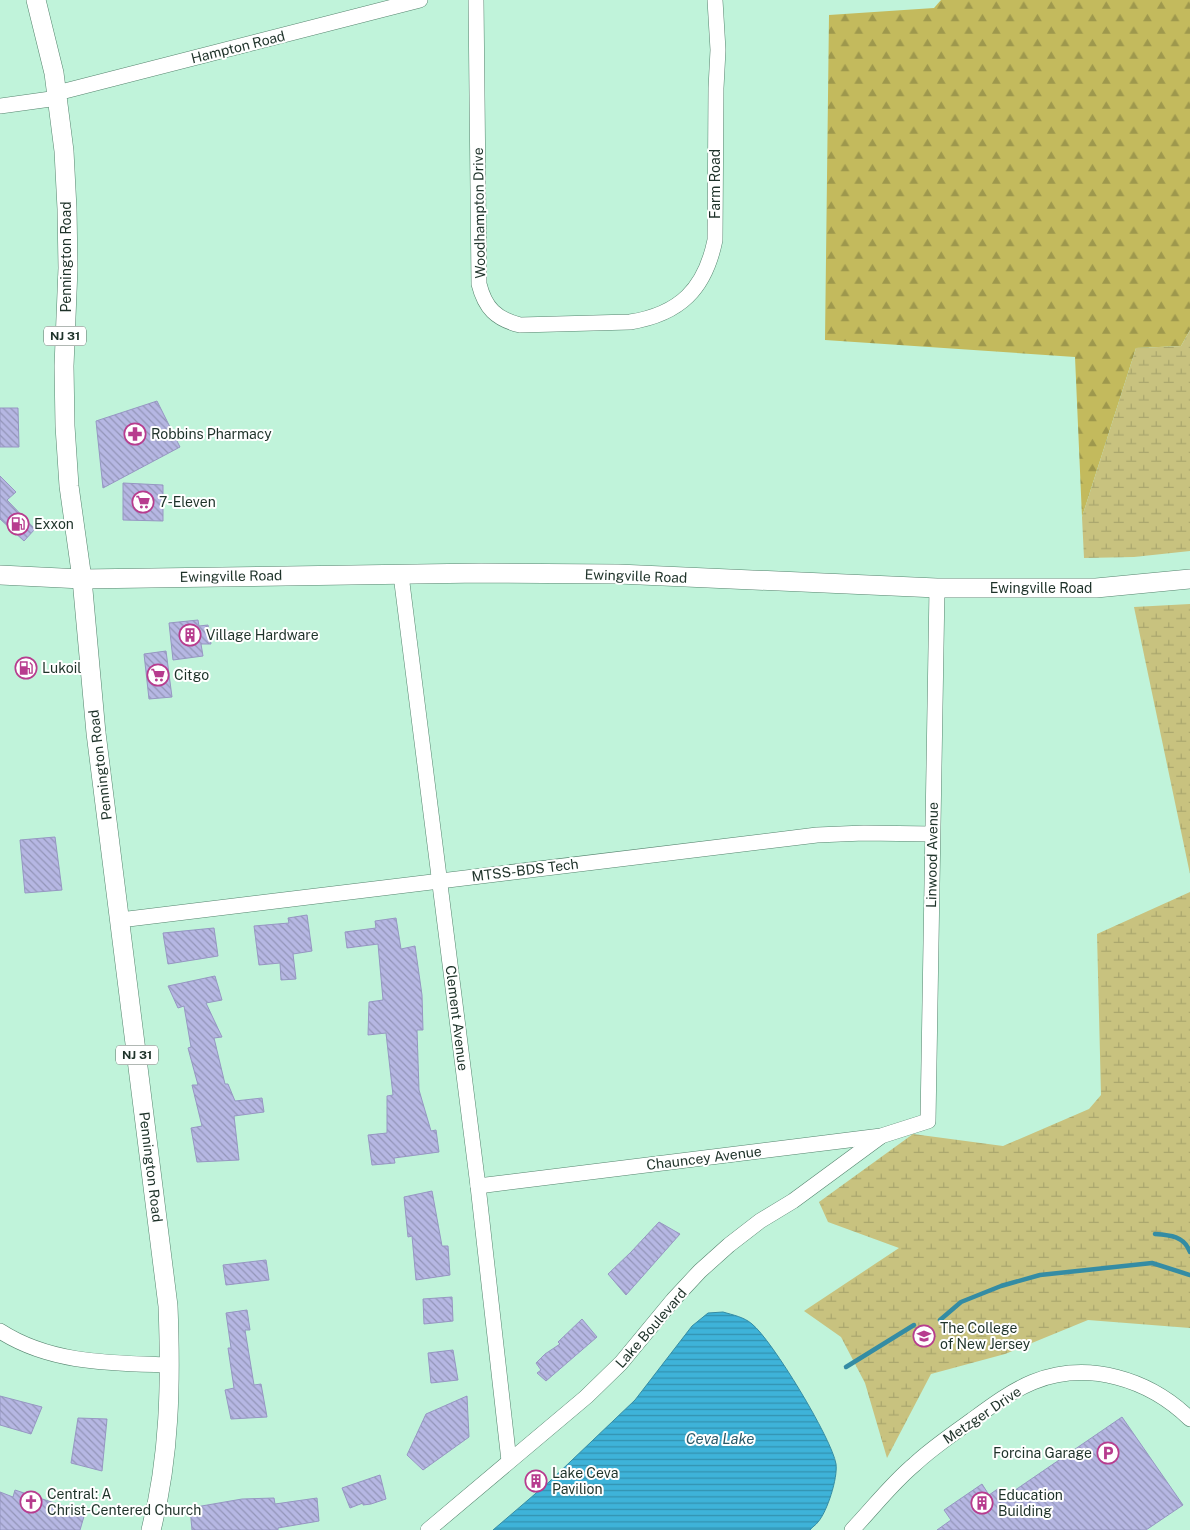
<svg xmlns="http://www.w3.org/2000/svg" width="1190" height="1530" viewBox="0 0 1190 1530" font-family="'Public Sans',sans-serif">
	<defs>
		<pattern id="forest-firs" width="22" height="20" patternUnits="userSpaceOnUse" patternTransform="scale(1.25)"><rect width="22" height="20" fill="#c3ba5d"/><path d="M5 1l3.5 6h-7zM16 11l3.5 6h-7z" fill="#9e984d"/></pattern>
		<pattern id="wetland-marsh" width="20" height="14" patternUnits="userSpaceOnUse" patternTransform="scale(1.25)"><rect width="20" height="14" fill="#c8c27f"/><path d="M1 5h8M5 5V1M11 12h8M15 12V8" fill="none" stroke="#aba76e"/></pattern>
		<pattern id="water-rules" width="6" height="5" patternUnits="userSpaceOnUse" patternTransform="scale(1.25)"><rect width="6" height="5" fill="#3eb3d9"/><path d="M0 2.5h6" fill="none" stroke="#3392b0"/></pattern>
		<pattern id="building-back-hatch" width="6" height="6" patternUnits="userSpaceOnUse" patternTransform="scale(1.25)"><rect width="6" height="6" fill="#b6b7e3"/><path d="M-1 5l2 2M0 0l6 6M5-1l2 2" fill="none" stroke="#9395b8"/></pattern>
	</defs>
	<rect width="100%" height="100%" fill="#c0f3da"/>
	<polygon fill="url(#forest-firs)" points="941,0 1190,0 1190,330 1181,346 1136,348 1082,517 1075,357 825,340 829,15 934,8"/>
	<g fill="url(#wetland-marsh)">
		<polygon points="1190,330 1190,551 1134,557 1084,558 1082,517 1136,348 1181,346"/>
		<polygon points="1190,604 1190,874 1134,607"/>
		<polygon points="1190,892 1190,1328 1088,1320 1005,1354 931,1374 887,1458 865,1383 841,1337 804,1311 899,1248 828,1222 819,1202 913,1134 1003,1146 1089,1109 1101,1095 1097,934"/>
	</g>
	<path fill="url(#water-rules)" stroke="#348ca4" d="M 723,1312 C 733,1315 744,1317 752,1324 C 772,1340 832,1439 836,1464 C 838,1478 827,1512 818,1522 C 816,1525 812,1527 810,1530 L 493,1530 L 549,1482 L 635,1400 L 692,1326 L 708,1313 Z"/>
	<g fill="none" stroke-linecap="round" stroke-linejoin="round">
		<g stroke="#348ca4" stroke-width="4.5">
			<path d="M 1155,1234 C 1170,1235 1184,1236 1190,1252"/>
			<polyline points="940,1320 961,1302 1001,1286 1040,1275 1152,1263 1190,1275"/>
			<polyline points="846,1367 914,1325"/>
		</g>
	</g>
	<g fill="url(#building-back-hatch)" stroke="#9697c2">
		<polygon points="157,401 180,447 103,488 96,421"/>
		<polygon points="0,408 18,408 19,447 0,447"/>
		<polygon points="0,476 16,492 7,500 35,529 24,541 0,519"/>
		<polygon points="123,483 163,485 163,521 123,520"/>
		<polygon points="198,620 199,626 208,625 211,644 201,644 203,656 173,660 169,623"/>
		<polygon points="166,651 172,697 149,699 144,654"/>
		<polygon points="55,837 62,890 25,893 20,840"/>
		<polygon points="307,915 312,951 293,954 296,979 281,980 280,963 259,965 254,926 289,923 288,918"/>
		<polygon points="396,918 401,949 415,946 422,995 423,1030 417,1030 419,1090 431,1131 436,1130 439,1152 394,1158 395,1163 372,1165 368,1135 387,1133 387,1096 393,1095 386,1033 368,1035 369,1002 383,1000 378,944 347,948 345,932 376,928 375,921"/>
		<polygon points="214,928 218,956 168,964 163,933"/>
		<polygon points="215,976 222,1000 206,1003 222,1037 214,1038 225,1084 228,1084 235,1101 262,1098 264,1112 234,1116 239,1160 197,1162 191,1128 202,1126 192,1085 198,1085 188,1048 191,1047 184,1006 178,1008 168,986"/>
		<polygon points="432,1191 442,1246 448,1246 450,1275 416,1280 412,1236 408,1237 404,1197"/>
		<polygon points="659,1222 680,1234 626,1295 608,1274 631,1252"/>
		<polygon points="266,1260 269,1280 226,1285 223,1265"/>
		<polygon points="452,1297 453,1321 424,1324 423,1299"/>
		<polygon points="247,1310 250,1330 245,1330 254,1385 261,1384 267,1417 231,1419 225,1390 234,1388 228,1348 231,1348 226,1313"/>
		<polygon points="582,1319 597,1337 546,1381 537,1373 541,1370 536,1363 545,1354 560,1344 558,1342"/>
		<polygon points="453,1350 458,1380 431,1383 428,1353"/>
		<polygon points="0,1396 42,1407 31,1434 0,1425"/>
		<polygon points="467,1396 469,1437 423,1470 407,1455 426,1414"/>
		<polygon points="1122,1417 1183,1505 1146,1530 937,1530 951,1520 944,1510 982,1484 989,1495 999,1488 1005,1497"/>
		<polygon points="78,1418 107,1419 102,1471 71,1463"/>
		<polygon points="540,1471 546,1480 533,1491 526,1482"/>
		<polygon points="380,1475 386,1499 371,1504 363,1505 363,1503 350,1508 342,1488"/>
		<polygon points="15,1490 85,1513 80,1530 0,1530 0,1492 13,1497"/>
		<polygon points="274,1498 275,1504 317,1498 319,1521 278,1528 278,1530 192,1530 190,1508 242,1499"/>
	</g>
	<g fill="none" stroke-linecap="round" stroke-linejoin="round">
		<g stroke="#55846e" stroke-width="16">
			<g id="minor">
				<path d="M 476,0 L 479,284 C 485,308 496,319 520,325 L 630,322 C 680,314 705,289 715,240 L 716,88 L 718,50 L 715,0"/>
				<polyline points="57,93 420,0"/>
				<polyline points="0,106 58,98"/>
				<polyline points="401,575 478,1186 509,1461"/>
				<polyline points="120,920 817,835 864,833 932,834"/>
				<polyline points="478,1186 881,1136 928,1121 937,588"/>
				<path d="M 0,1331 C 51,1364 112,1363 170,1365"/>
				<polyline points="428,1530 586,1397 621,1363 673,1300 700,1271 729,1245 760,1221 793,1201 880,1137"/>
				<path d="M 852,1530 C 873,1508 892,1483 915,1464 C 932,1448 953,1434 972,1420 C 991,1406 1011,1391 1033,1382 C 1088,1360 1149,1379 1190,1419"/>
			</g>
		</g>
		<g stroke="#55846e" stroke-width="20">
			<g id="major">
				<path d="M 36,0 L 54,73 L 64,151 L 67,209 L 68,268 L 64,366 L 65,426 L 69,486 L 82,579 L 96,733 L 168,1306 C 171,1381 170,1457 151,1530"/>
				<polyline points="0,575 82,579 481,573 618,574 937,588 1096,588 1190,579"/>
			</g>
		</g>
		<use href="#minor" stroke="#fff" stroke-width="15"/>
		<use href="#major" stroke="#fff" stroke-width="19"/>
	</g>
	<defs>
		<g id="pharmacy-ring" transform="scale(1.125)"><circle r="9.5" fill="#fff" stroke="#b73c8e" stroke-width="1.5"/><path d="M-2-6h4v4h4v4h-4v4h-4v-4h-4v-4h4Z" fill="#b73c8e"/></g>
		<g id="supermarket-ring" transform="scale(1.125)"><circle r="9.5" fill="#fff" stroke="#b73c8e" stroke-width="1.5"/><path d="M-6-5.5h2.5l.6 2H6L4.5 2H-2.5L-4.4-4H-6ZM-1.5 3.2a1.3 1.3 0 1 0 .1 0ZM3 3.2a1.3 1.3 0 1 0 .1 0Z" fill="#b73c8e"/></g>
		<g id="fuel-ring" transform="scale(1.125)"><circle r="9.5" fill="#fff" stroke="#b73c8e" stroke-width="1.5"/><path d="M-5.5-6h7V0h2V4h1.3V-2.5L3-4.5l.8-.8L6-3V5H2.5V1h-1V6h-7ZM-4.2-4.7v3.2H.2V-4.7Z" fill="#b73c8e"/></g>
		<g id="building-ring" transform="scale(1.125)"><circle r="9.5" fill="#fff" stroke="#b73c8e" stroke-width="1.5"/><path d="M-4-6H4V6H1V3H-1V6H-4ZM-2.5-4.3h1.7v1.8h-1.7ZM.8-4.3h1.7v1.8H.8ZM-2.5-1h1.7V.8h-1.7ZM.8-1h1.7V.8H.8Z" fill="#b73c8e"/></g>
		<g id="university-ring" transform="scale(1.125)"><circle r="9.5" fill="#fff" stroke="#b73c8e" stroke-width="1.5"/><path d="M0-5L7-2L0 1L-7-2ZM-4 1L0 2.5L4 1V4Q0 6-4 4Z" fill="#b73c8e"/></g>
		<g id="parking-ring" transform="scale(1.125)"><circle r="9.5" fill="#fff" stroke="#b73c8e" stroke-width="1.5"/><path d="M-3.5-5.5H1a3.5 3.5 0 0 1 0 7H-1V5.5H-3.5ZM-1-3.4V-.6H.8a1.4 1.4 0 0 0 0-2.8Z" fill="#b73c8e"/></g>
		<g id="church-ring" transform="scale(1.125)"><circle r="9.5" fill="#fff" stroke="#b73c8e" stroke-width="1.5"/><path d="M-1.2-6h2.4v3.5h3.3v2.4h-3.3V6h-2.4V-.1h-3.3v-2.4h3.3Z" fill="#b73c8e"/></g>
	</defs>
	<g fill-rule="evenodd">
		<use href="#pharmacy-ring" x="135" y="434"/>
		<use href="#supermarket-ring" x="143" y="502"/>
		<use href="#fuel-ring" x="18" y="524"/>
		<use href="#building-ring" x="190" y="635"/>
		<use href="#fuel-ring" x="26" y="668"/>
		<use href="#supermarket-ring" x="158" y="675"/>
		<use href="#university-ring" x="924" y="1336"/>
		<use href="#parking-ring" x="1108" y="1453"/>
		<use href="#building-ring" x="536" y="1481"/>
		<use href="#church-ring" x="31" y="1502"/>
		<use href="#building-ring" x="982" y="1503"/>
	</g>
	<g text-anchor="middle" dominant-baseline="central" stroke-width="4" stroke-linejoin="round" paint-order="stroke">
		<g fill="#fff" stroke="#627069" stroke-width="1">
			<rect x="44" y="326.5" width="42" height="19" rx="4"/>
			<rect x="116" y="1045.5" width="42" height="19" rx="4"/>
		</g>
		<g font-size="12" font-weight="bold" fill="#1e3229">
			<text x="65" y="336">NJ 31</text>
			<text x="137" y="1055">NJ 31</text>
		</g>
		<g font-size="14" fill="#1e3229" stroke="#fff">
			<text transform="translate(238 47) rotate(-14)">Hampton Road</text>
			<text transform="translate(715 184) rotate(-90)">Farm Road</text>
			<text transform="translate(479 213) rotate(-91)">Woodhampton Drive</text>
			<text transform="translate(66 257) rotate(-90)">Pennington Road</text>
			<text transform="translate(231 576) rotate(-1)">Ewingville Road</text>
			<text transform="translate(636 576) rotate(2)">Ewingville Road</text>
			<text x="1041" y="588">Ewingville Road</text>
			<text transform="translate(100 765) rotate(-97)">Pennington Road</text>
			<text transform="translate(932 855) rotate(-89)">Linwood Avenue</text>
			<text transform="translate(525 870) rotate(-7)">MTSS-BDS Tech</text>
			<text transform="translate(457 1018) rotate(83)">Clement Avenue</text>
			<text transform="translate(704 1158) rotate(-7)">Chauncey Avenue</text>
			<text transform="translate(151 1167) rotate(83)">Pennington Road</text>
			<text transform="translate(651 1328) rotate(-49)">Lake Boulevard</text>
			<text transform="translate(982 1415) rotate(-34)">Metzger Drive</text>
		</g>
		<g font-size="14" fill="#1e3229" stroke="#fff" text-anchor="start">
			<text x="151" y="434">Robbins Pharmacy</text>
			<text x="159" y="502">7-Eleven</text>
			<text x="34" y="524">Exxon</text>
			<text x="206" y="635">Village Hardware</text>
			<text x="42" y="668">Lukoil</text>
			<text x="174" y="675">Citgo</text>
			<text x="940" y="1328">The College<tspan x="940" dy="16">of New Jersey</tspan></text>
			<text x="1092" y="1453" text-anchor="end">Forcina Garage</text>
			<text x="552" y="1473">Lake Ceva<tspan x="552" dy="16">Pavilion</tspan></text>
			<text x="47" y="1494">Central: A<tspan x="47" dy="16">Christ-Centered Church</tspan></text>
			<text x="998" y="1495">Education<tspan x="998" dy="16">Building</tspan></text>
		</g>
		<g font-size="15" font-style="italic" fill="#295969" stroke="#fff">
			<text x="720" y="1438">Ceva Lake</text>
		</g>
	</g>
</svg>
